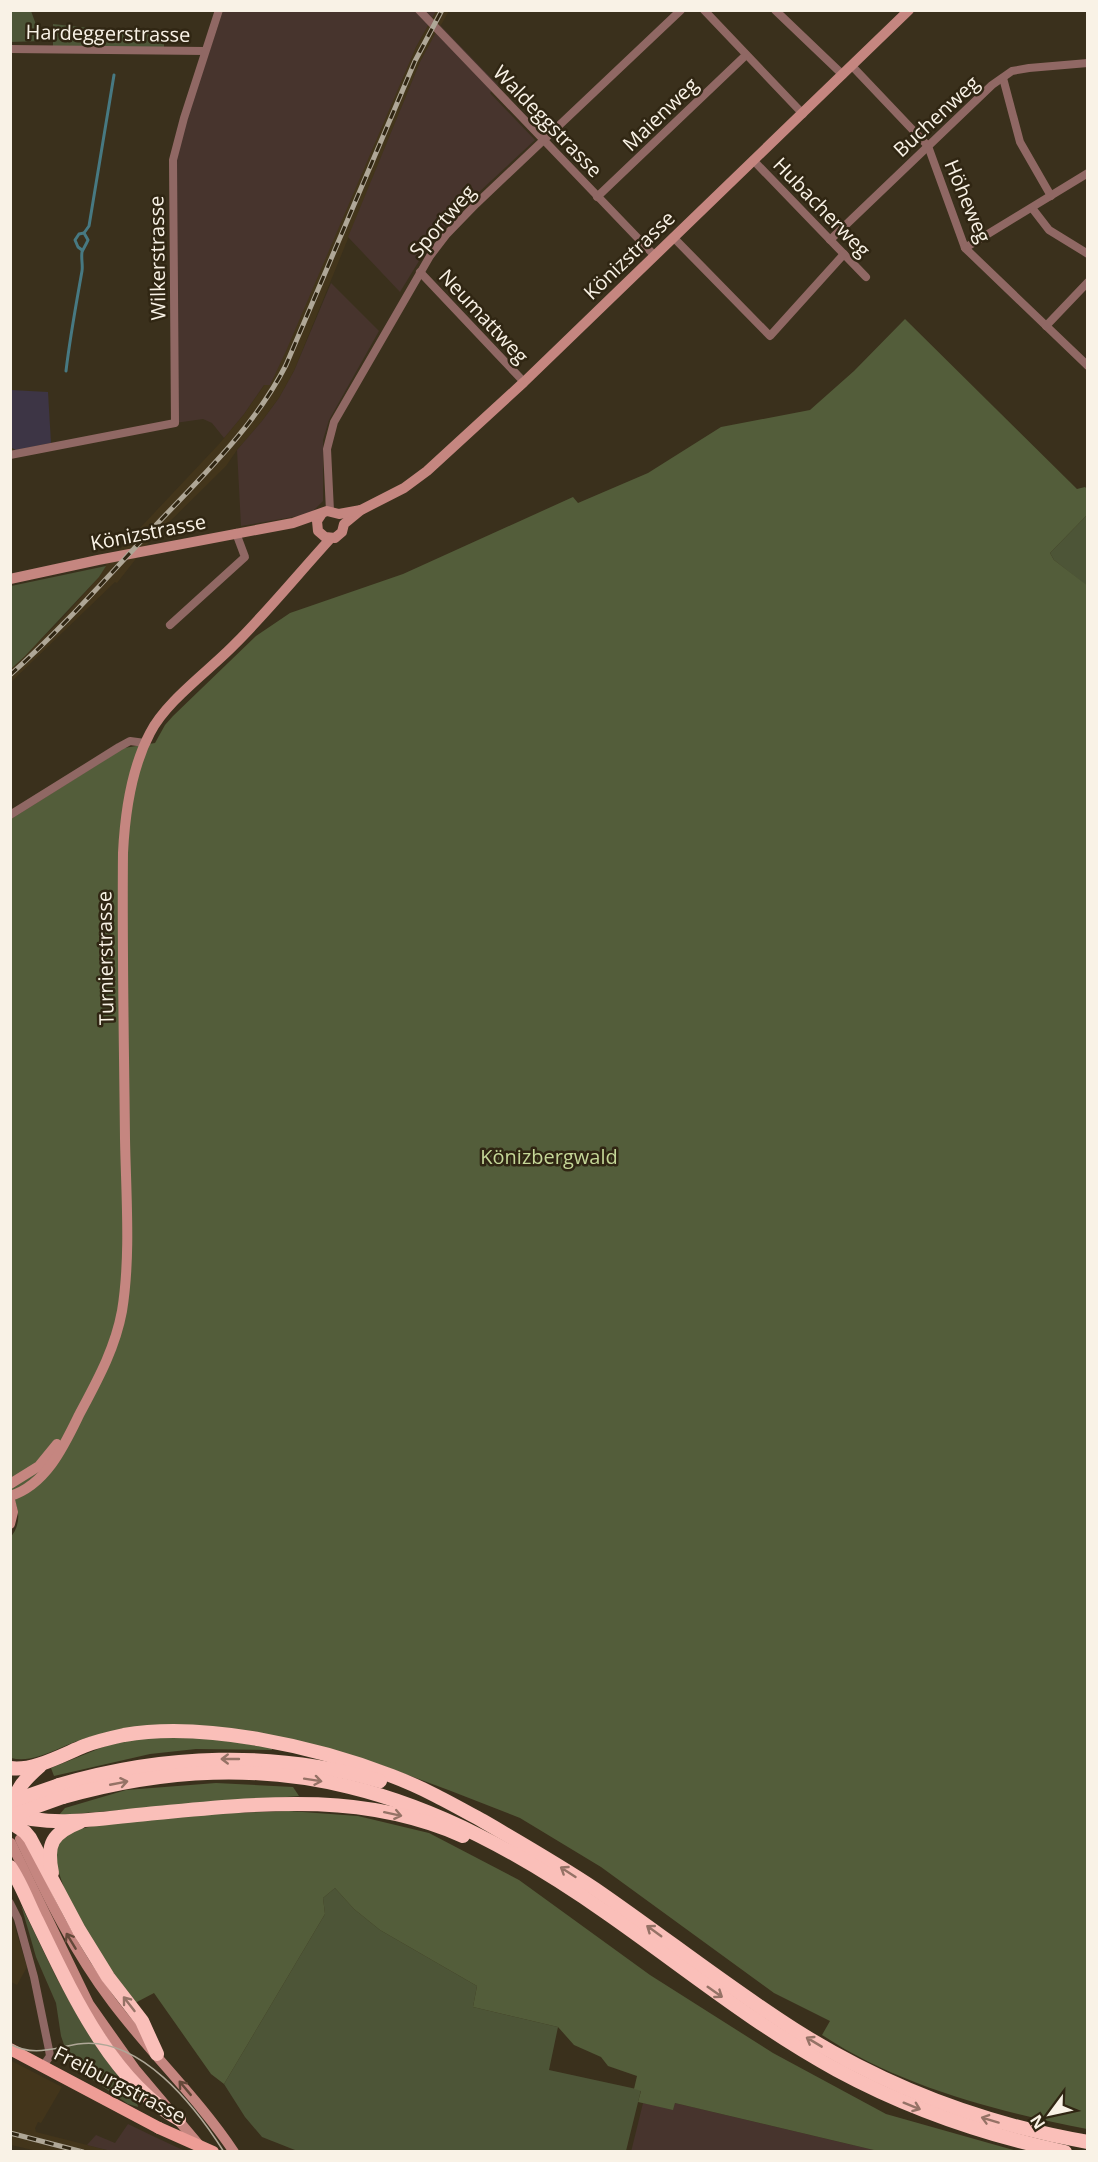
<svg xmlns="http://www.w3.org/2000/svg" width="1098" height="2162" viewBox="0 0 1098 2162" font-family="'Open Sans',sans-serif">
	<rect width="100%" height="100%" fill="#3a301c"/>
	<g fill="#43351b">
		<polygon points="436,11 449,11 420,62 294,371 279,398 262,421 237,450 226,466 149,542 117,583 115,582 11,682 10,669 58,623 99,577 107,563 220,443 244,414 265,384 416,47"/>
		<polygon points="10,1911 27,1967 17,1985 11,1982"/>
		<polygon points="10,2060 62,2087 41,2123 38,2122 35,2128 36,2132 111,2151 37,2151 11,2145"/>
	</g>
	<g fill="#47342d">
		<polygon points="223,11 436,11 416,47 286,351 270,385 264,385 244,414 224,438 212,423 203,419 175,423 175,161 178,145"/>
		<polygon points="440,25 498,85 490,93 535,140 464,206 430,243 400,292 348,237 420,62"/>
		<polygon points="331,283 379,331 329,420 323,440 323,501 310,514 241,526 237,450 262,421 279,398 294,371"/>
		<polygon points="643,2103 673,2109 675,2103 878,2151 631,2152"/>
		<polygon points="128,2124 155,2137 185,2151 111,2151 87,2145 96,2135 115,2143"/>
	</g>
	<polygon fill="#3d3545" points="11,390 48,392 51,443 16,450 12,448"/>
	<g fill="#4d5537">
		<polygon points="10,11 31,11 38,30 45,29 42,41 11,42"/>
		<polygon points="53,24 164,36 164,48 53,47"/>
		<polygon points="1087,515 1087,586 1054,560 1050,553"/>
		<polygon points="106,566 99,577 25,656 11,669 11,586"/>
		<polygon points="335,1888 354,1909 380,1930 477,1986 473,2007 558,2027 549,2070 641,2090 626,2151 300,2152 262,2137 245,2117 224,2084 325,1914 323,1898"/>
		<polygon points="21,1905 56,1977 81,2022 114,2071 136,2096 138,2107 128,2104 71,2065 61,2036 56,2003 36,1957"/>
	</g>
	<g fill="#535d3a">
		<path d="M 905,319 L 1077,489 L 1085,487 L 1087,489 L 1087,515 L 1050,553 L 1054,560 L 1088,586 L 1087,2129 C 996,2111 901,2087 822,2035 L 830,2021 L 774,1993 L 601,1867 L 520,1818 L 451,1791 L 381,1765 L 285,1739 L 94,1736 C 67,1741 37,1765 11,1758 L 10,1538 C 22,1524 20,1507 10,1493 L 11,819 L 124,748 L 155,743 L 165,725 L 173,716 L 256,636 L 290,613 L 403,574 L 573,497 L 578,503 L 648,473 L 721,427 L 810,410 L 854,371 Z"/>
		<polygon points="204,1737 272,1748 272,1750 196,1749 150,1754 54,1776 51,1768 108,1745 142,1738"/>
		<polygon points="216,1783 293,1787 299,1796 59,1815 65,1808 126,1790"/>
		<path d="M 289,1811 L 358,1816 L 429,1833 L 519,1880 L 650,1975 L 773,2053 L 886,2114 L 1017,2151 L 878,2151 L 675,2103 L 673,2110 L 638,2102 L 641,2091 L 634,2089 L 637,2076 L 608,2066 L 601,2057 L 574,2045 L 558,2027 L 473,2007 L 477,1986 L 380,1930 L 354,1909 L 335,1888 L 323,1898 L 325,1914 L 224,2084 L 211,2074 L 154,1993 L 135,2003 L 101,1956 L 69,1902 L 52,1853 L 64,1833 C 134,1813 216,1814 289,1811 Z"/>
	</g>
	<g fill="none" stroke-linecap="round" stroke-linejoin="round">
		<g stroke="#477982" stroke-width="3">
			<polyline points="82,250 78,247 75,240 79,234 84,233"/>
			<path d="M 66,371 C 70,337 76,305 82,271 C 83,265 81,259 82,252 C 83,249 86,245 88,240 L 84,233 L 89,226 L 114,75"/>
		</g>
		<g stroke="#906864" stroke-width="8">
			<polyline points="419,10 654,255"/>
			<polyline points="704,10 803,114"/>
			<polyline points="775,10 843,75"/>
			<polyline points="10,49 205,51"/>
			<polyline points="852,66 928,146 965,248 1088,366"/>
			<polyline points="1003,78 1020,142 1051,196"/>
			<polyline points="753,160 866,277"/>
			<polyline points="597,197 746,55"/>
			<polyline points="1032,208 1049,230 1088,254"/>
			<polyline points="673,237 770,336 844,254"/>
			<polyline points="830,240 992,85 1012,71 1029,68 1088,63"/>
			<polyline points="965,248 1088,173"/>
			<polyline points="420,272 524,382"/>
			<polyline points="1046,326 1088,282"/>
			<polyline points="10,455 175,423 173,160 184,118 219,10"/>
			<polyline points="330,511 327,449 334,422 430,256 446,235 476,204 681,10"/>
			<polyline points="170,625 245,557 236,533"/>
			<polyline points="10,815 119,747 130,741 145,743"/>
			<polyline points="10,1903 18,1919 34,1977 49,2050 50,2056 43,2066"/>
		</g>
		<g stroke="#c58680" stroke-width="10">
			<polyline points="321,515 317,521 318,531 325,537 335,538 342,532 344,524 361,510 404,488 427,471 524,382 909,10"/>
			<polyline points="10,579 98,560 293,523 327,511 339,514 361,510"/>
			<polyline points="10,1484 39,1466 57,1444"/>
			<path d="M 10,1496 C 46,1485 64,1446 79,1415 C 97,1381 115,1349 122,1311 C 131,1256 126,1194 125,1139 C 124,1043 122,948 123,853 C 125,812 131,769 150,733 C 166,701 210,670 235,644 C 269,610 299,573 331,538"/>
			<polyline points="10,1500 13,1512 10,1524"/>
			<path d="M 20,1839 C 47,1896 74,1952 112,2002 C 151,2054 198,2098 234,2152"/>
			<polyline points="11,1843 89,2004 135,2069 200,2146"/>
		</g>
		<polyline stroke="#ee9d96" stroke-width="12" points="10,2049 159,2128"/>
		<g stroke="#fabfb9" stroke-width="14">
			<path d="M 10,1768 C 32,1772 64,1754 84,1746 C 97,1741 110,1738 124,1735 C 204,1721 317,1747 392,1776 C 424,1788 454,1805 483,1821 C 521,1843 559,1865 595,1889 C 662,1935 726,1986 795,2030 C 884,2086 983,2124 1088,2142"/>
			<path d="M 59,1785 C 164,1754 274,1750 380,1781"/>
			<path d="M 63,1797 C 275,1737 433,1791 608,1914 C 684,1967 756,2026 837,2070 C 909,2109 985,2135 1065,2152"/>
			<path d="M 12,1811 C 15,1789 24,1780 40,1766"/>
			<path d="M 10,1814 C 53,1828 103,1818 147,1814 C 256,1804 359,1790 463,1836"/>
			<polyline points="10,1822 25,1832 30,1838 79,1930 108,1977 142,2021 157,2054"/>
			<path d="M 10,1867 C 21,1883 28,1903 37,1921 C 69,1987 111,2082 179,2119"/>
			<path d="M 52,1873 C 46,1844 52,1833 80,1822"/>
		</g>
		<path stroke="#afa797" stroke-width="1.5" d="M 10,2044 C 34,2057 53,2048 78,2044 C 140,2035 195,2106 224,2152"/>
		<g stroke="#afa797" stroke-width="5">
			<g id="rail">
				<path d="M 10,675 C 63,628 109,575 157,524 C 204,474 255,426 286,365 L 415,61 L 442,10"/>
				<polyline points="10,2133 83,2152"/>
			</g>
		</g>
		<use href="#rail" stroke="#302613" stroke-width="3" stroke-dasharray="9" stroke-linecap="butt"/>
		<polyline stroke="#ee9d96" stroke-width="12" points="159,2128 213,2152"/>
		<g stroke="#fabfb9" stroke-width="14">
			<polyline points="10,1802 59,1785"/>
			<polyline points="10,1816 63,1797"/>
		</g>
	</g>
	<defs><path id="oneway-shaft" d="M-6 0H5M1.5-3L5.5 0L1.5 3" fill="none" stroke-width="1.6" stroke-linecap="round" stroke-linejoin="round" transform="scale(1.5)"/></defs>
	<g stroke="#957266">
		<use href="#oneway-shaft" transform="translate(230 1759) rotate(-180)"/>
		<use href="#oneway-shaft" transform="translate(313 1780) rotate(9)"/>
		<use href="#oneway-shaft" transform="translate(119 1783) rotate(-11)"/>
		<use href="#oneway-shaft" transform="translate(393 1814) rotate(12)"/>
		<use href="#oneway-shaft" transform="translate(568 1872) rotate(-147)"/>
		<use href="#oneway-shaft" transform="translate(654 1931) rotate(-144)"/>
		<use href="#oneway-shaft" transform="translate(715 1992) rotate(35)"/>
		<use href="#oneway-shaft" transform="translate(129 2004) rotate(-128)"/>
		<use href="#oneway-shaft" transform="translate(814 2042) rotate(-149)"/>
		<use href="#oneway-shaft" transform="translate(912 2106) rotate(22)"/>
		<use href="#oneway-shaft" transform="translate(990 2120) rotate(-163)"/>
	</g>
	<g stroke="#644839">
		<use href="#oneway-shaft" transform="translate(71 1941) rotate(-121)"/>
		<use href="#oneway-shaft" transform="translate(185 2088) rotate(-130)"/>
	</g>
	<g text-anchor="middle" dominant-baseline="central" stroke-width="5" stroke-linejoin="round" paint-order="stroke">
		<g font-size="20" fill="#f9f2e6" stroke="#302613">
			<text transform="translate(108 33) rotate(1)">Hardeggerstrasse</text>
			<text transform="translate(660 114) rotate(-44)">Maienweg</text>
			<text transform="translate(936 116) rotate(-43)">Buchenweg</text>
			<text transform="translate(548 121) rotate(46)">Waldeggstrasse</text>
			<text transform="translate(968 201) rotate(67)">Höheweg</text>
			<text transform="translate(822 207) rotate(46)">Hubacherweg</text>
			<text transform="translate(442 221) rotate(-49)">Sportweg</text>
			<text transform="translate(629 255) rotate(-44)">Könizstrasse</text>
			<text transform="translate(157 258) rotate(-91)">Wilkerstrasse</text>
			<text transform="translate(484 316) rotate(47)">Neumattweg</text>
			<text transform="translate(148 532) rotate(-11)">Könizstrasse</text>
			<text transform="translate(105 958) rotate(-91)">Turnierstrasse</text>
			<text transform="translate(120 2084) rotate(27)">Freiburgstrasse</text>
		</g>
		<g font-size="20" fill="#c4d697" stroke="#302613">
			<text x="549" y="1156">Könizbergwald</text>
		</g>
	</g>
	<rect width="1098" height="2162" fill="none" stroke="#f9f2e6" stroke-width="24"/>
	<g transform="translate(1050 2114) rotate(237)" stroke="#302613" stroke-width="4.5" paint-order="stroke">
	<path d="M0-4.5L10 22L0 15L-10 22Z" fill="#f9f2e6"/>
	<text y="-9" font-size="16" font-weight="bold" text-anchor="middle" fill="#f9f2e6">N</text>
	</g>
</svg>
